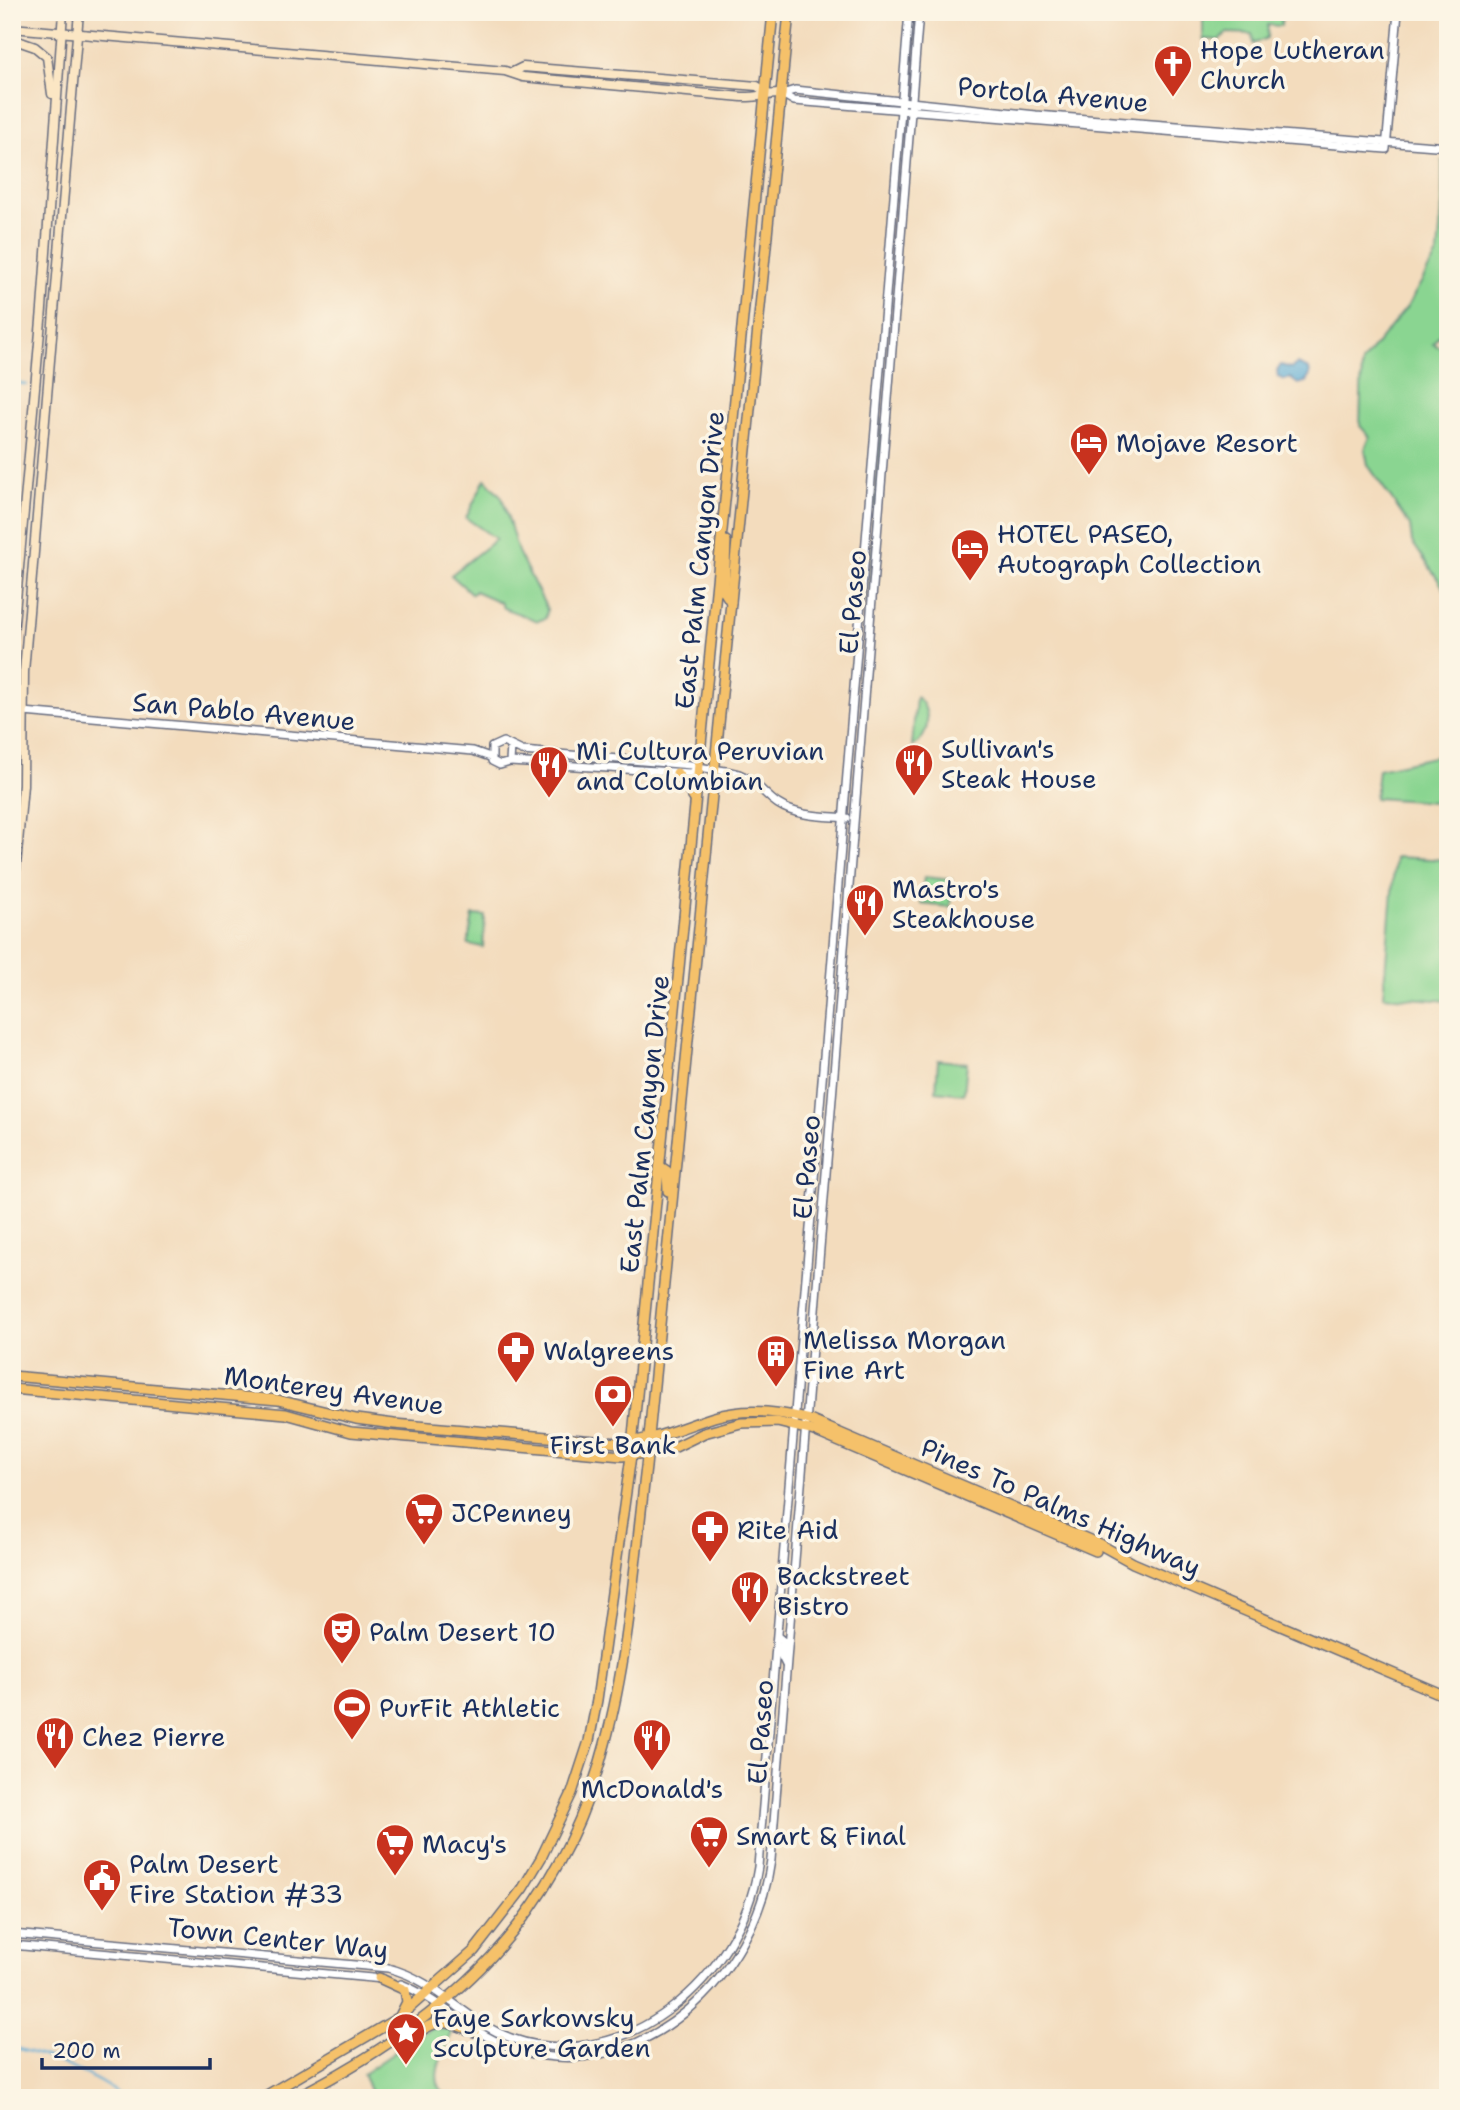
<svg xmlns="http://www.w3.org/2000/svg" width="1460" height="2110" viewBox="0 0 1460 2110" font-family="'Shantell Sans',sans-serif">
	<rect width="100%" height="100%" fill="#fcf5e5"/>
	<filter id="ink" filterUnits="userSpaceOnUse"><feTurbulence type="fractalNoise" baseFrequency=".0143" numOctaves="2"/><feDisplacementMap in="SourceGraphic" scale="14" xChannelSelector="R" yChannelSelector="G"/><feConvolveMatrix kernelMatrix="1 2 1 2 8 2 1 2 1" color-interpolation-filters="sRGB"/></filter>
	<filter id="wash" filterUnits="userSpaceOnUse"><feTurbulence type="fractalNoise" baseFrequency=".00686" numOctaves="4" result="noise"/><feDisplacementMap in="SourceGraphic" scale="28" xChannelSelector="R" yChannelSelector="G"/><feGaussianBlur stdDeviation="1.57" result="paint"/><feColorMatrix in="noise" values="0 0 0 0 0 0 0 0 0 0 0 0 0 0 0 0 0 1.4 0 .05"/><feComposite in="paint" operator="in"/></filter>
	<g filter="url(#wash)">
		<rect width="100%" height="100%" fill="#f3dcbd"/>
		<g fill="#8ad591" stroke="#528278" stroke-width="2">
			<polygon points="1203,12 1282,12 1281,26 1268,25 1267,38 1253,44 1252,34 1227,33 1219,40 1203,39"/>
			<polygon points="1442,161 1448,162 1448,322 1433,344 1448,351 1448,594 1412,542 1410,526 1368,465 1365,449 1370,437 1360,426 1362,362 1407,307 1438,253 1442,206"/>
			<polygon points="881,418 882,447 868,605"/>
			<polygon points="485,479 502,497 518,552 547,609 546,618 538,621 503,608 500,602 475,591 472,594 451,575 496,539 466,518"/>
			<path d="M 916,697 C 932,707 931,739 912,746 Z"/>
			<polygon points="1448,750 1448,803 1375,798 1378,769 1447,754"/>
			<polygon points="1395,857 1448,860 1448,1001 1383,996"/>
			<polygon points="924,877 952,880 950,907 921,904"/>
			<polygon points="473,915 485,916 483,947 468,944"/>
			<polygon points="938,1060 967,1063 964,1094 936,1091"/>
			<path d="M 430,2028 L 452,2029 C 446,2053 423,2080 450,2098 L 373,2098 L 363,2074 Z"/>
		</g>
		<polygon fill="#5aabd5" stroke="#3a6d9a" stroke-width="2" points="1297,364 1309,369 1310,375 1306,382 1298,384 1290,378 1285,380 1278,377 1277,371 1281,365 1291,368"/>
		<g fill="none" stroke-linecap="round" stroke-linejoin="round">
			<g stroke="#5aabd5" stroke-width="2">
				<polyline points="12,382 27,385"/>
				<path d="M 12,2047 C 54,2058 90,2073 125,2098"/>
			</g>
		</g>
	</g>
	<g filter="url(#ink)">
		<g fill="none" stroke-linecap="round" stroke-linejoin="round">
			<g stroke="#676c7f" stroke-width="10">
				<g id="tertiary">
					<polyline points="782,94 794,101 1386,149 1398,12"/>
					<polyline points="782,94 795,90 1036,115 1448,147"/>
					<polyline points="12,711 473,751 490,757"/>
					<path d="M 511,746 L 510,762 L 500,765 L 492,761 L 492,747 L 503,742 L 522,751 L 691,765 C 706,770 723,769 739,774 C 756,780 764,795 778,804 C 798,817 824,816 847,818"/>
					<polyline points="510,762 690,773 699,769"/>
					<polyline points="778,1637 783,1641 781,1655 786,1665"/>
					<path d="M 12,1934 L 388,1968 C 439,1981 464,2021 511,2038 C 626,2078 741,1976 758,1867 L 909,12"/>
					<polyline points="12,1945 383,1979"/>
					<path d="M 401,1984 C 445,2002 473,2037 521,2051 C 644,2086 756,1974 771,1860 L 919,12"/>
				</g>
			</g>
			<g stroke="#676c7f" stroke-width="11">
				<g id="secondary">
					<path d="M 12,28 L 505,71 L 523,77 L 742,97 C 756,98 767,93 782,94"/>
					<polyline points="12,39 35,47 47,57 52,94"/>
					<polyline points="513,72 523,67 733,84 757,86 767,93"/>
					<polyline points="12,646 42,309 63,12"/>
					<polyline points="12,913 23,785 24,672 79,12"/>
				</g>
			</g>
			<g stroke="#676c7f" stroke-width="12">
				<g id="primary">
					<polyline points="726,541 724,591 731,602"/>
					<polyline points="677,773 695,800"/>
					<polyline points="661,1167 667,1171 668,1191"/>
					<path d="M 12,1376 L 278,1400 L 356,1419 L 394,1424 L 619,1443 C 657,1440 679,1428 714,1417 C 744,1408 777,1411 807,1419 L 1099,1544 L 1133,1563 L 1448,1697"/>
					<polyline points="12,1389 286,1414 351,1432 622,1456 669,1450 704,1433 741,1423 777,1422 814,1431 1096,1551"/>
					<polyline points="379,1978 405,1990 407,2002 401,2014"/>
					<path d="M 412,2037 C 439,2017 444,2020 474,2032"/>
					<polyline points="262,2098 398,2018 474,1951 523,1888 541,1858 572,1793 589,1741 597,1700 631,1456 773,12"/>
					<path d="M 294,2098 C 450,2019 560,1919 605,1744 C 629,1655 635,1558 646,1467 L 789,12"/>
				</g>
			</g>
			<use href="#tertiary" stroke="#fff" stroke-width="7"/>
			<use href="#secondary" stroke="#fbe6c4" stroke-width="8"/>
			<use href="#primary" stroke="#f5c16b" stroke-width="9"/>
		</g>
	</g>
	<defs>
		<g id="church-pin" transform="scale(2.0125)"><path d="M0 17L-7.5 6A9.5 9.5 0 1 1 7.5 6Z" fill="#c8321e" stroke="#fcf5e5"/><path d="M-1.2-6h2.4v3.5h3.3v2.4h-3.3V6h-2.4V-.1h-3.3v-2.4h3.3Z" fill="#fff"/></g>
		<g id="hotel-pin" transform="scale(2.0125)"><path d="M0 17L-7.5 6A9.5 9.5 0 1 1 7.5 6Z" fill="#c8321e" stroke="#fcf5e5"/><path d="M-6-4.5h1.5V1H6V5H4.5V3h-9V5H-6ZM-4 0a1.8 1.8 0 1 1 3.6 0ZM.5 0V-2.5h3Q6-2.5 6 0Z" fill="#fff"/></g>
		<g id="restaurant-pin" transform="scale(2.0125)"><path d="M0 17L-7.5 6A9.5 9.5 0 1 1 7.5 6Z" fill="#c8321e" stroke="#fcf5e5"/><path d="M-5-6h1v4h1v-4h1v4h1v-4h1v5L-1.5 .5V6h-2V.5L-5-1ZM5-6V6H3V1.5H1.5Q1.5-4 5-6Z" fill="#fff"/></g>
		<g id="pharmacy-pin" transform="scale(2.0125)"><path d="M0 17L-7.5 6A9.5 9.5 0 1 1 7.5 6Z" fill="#c8321e" stroke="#fcf5e5"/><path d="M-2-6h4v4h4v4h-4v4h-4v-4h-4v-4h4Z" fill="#fff"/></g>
		<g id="building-pin" transform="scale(2.0125)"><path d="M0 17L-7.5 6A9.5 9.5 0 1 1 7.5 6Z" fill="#c8321e" stroke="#fcf5e5"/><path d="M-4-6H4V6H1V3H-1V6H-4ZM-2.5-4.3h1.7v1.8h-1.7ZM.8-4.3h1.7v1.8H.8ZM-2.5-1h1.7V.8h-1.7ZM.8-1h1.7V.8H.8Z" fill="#fff"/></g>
		<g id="bank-pin" transform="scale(2.0125)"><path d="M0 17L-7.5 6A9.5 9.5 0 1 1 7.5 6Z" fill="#c8321e" stroke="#fcf5e5"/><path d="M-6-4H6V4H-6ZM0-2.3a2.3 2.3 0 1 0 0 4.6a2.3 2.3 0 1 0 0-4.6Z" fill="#fff"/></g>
		<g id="supermarket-pin" transform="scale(2.0125)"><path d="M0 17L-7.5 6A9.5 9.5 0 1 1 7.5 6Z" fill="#c8321e" stroke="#fcf5e5"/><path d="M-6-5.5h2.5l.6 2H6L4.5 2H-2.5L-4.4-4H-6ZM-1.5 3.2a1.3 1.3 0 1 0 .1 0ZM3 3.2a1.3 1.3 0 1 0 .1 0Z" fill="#fff"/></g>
		<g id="theatre-pin" transform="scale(2.0125)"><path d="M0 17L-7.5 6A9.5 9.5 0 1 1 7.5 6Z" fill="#c8321e" stroke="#fcf5e5"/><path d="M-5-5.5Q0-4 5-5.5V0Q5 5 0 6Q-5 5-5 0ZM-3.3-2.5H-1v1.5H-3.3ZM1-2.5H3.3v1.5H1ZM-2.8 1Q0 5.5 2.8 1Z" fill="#fff"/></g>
		<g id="stadium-pin" transform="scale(2.0125)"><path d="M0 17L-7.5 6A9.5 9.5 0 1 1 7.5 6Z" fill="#c8321e" stroke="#fcf5e5"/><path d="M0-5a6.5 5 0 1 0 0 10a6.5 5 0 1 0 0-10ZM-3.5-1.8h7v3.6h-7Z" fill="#fff"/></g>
		<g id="civic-pin" transform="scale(2.0125)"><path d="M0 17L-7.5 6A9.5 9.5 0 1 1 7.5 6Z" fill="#c8321e" stroke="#fcf5e5"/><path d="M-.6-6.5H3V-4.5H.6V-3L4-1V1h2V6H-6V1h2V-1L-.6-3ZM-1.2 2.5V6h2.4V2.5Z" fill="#fff"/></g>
		<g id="sight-pin" transform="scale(2.0125)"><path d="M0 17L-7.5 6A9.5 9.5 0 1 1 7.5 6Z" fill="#c8321e" stroke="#fcf5e5"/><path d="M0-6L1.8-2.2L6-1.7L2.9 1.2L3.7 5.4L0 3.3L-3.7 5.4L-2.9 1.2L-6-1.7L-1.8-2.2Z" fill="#fff"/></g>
	</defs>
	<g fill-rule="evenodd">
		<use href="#church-pin" x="1173" y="64"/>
		<use href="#hotel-pin" x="1089" y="442"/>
		<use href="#hotel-pin" x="970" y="548"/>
		<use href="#restaurant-pin" x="914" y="763"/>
		<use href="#restaurant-pin" x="549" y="765"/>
		<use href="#restaurant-pin" x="865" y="903"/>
		<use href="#pharmacy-pin" x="516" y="1350"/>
		<use href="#building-pin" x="776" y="1354"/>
		<use href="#bank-pin" x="613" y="1394"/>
		<use href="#supermarket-pin" x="424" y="1512"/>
		<use href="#pharmacy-pin" x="710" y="1529"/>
		<use href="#restaurant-pin" x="750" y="1590"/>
		<use href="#theatre-pin" x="342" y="1631"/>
		<use href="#stadium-pin" x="352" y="1707"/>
		<use href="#restaurant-pin" x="55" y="1736"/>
		<use href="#restaurant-pin" x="652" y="1738"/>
		<use href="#supermarket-pin" x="709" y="1835"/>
		<use href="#supermarket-pin" x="395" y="1843"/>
		<use href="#civic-pin" x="102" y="1878"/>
		<use href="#sight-pin" x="406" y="2032"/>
	</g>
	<g text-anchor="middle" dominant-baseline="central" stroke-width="7" stroke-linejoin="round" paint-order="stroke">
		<g font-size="26" fill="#1b2f5e" stroke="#fcf5e5" text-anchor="start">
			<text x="1200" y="49">Hope Lutheran<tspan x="1200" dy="30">Church</tspan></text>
			<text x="1116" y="442">Mojave Resort</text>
			<text x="997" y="533">HOTEL PASEO,<tspan x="997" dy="30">Autograph Collection</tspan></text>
			<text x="941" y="748">Sullivan's<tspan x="941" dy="30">Steak House</tspan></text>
			<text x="576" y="750">Mi Cultura Peruvian<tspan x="576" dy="30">and Columbian</tspan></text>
			<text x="892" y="888">Mastro's<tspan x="892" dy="30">Steakhouse</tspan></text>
			<text x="803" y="1339">Melissa Morgan<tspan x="803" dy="30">Fine Art</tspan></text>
			<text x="543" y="1350">Walgreens</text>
			<text x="613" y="1444" text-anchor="middle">First Bank</text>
			<text x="451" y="1512">JCPenney</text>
			<text x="737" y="1529">Rite Aid</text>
			<text x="777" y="1575">Backstreet<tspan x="777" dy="30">Bistro</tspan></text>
			<text x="369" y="1631">Palm Desert 10</text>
			<text x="379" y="1707">PurFit Athletic</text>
			<text x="82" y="1736">Chez Pierre</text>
			<text x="652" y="1788" text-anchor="middle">McDonald's</text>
			<text x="736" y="1835">Smart &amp; Final</text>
			<text x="422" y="1843">Macy's</text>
			<text x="129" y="1863">Palm Desert<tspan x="129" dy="30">Fire Station #33</tspan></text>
			<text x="433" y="2017">Faye Sarkowsky<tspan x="433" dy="30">Sculpture Garden</tspan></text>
		</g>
		<g font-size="26" fill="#1b2f5e" stroke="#fcf5e5">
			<text transform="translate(1053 94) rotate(5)">Portola Avenue</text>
			<text transform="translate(699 560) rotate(-84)">East Palm Canyon Drive</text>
			<text transform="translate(852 602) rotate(-85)">El Paseo</text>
			<text transform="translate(244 711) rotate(5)">San Pablo Avenue</text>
			<text transform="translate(644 1124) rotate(-84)">East Palm Canyon Drive</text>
			<text transform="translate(806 1167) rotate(-85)">El Paseo</text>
			<text transform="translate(334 1390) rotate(8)">Monterey Avenue</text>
			<text transform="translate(1061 1507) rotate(24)">Pines To Palms Highway</text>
			<text transform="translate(760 1732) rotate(-86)">El Paseo</text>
			<text transform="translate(278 1938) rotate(6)">Town Center Way</text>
		</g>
	</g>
	<rect width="1460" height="2110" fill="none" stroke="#fcf5e5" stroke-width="42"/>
	<path d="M42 2058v10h168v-10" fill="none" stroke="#1b2f5e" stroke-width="3.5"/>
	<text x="52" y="2058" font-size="21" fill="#1b2f5e" stroke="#fcf5e5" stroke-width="5" paint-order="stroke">200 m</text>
</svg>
